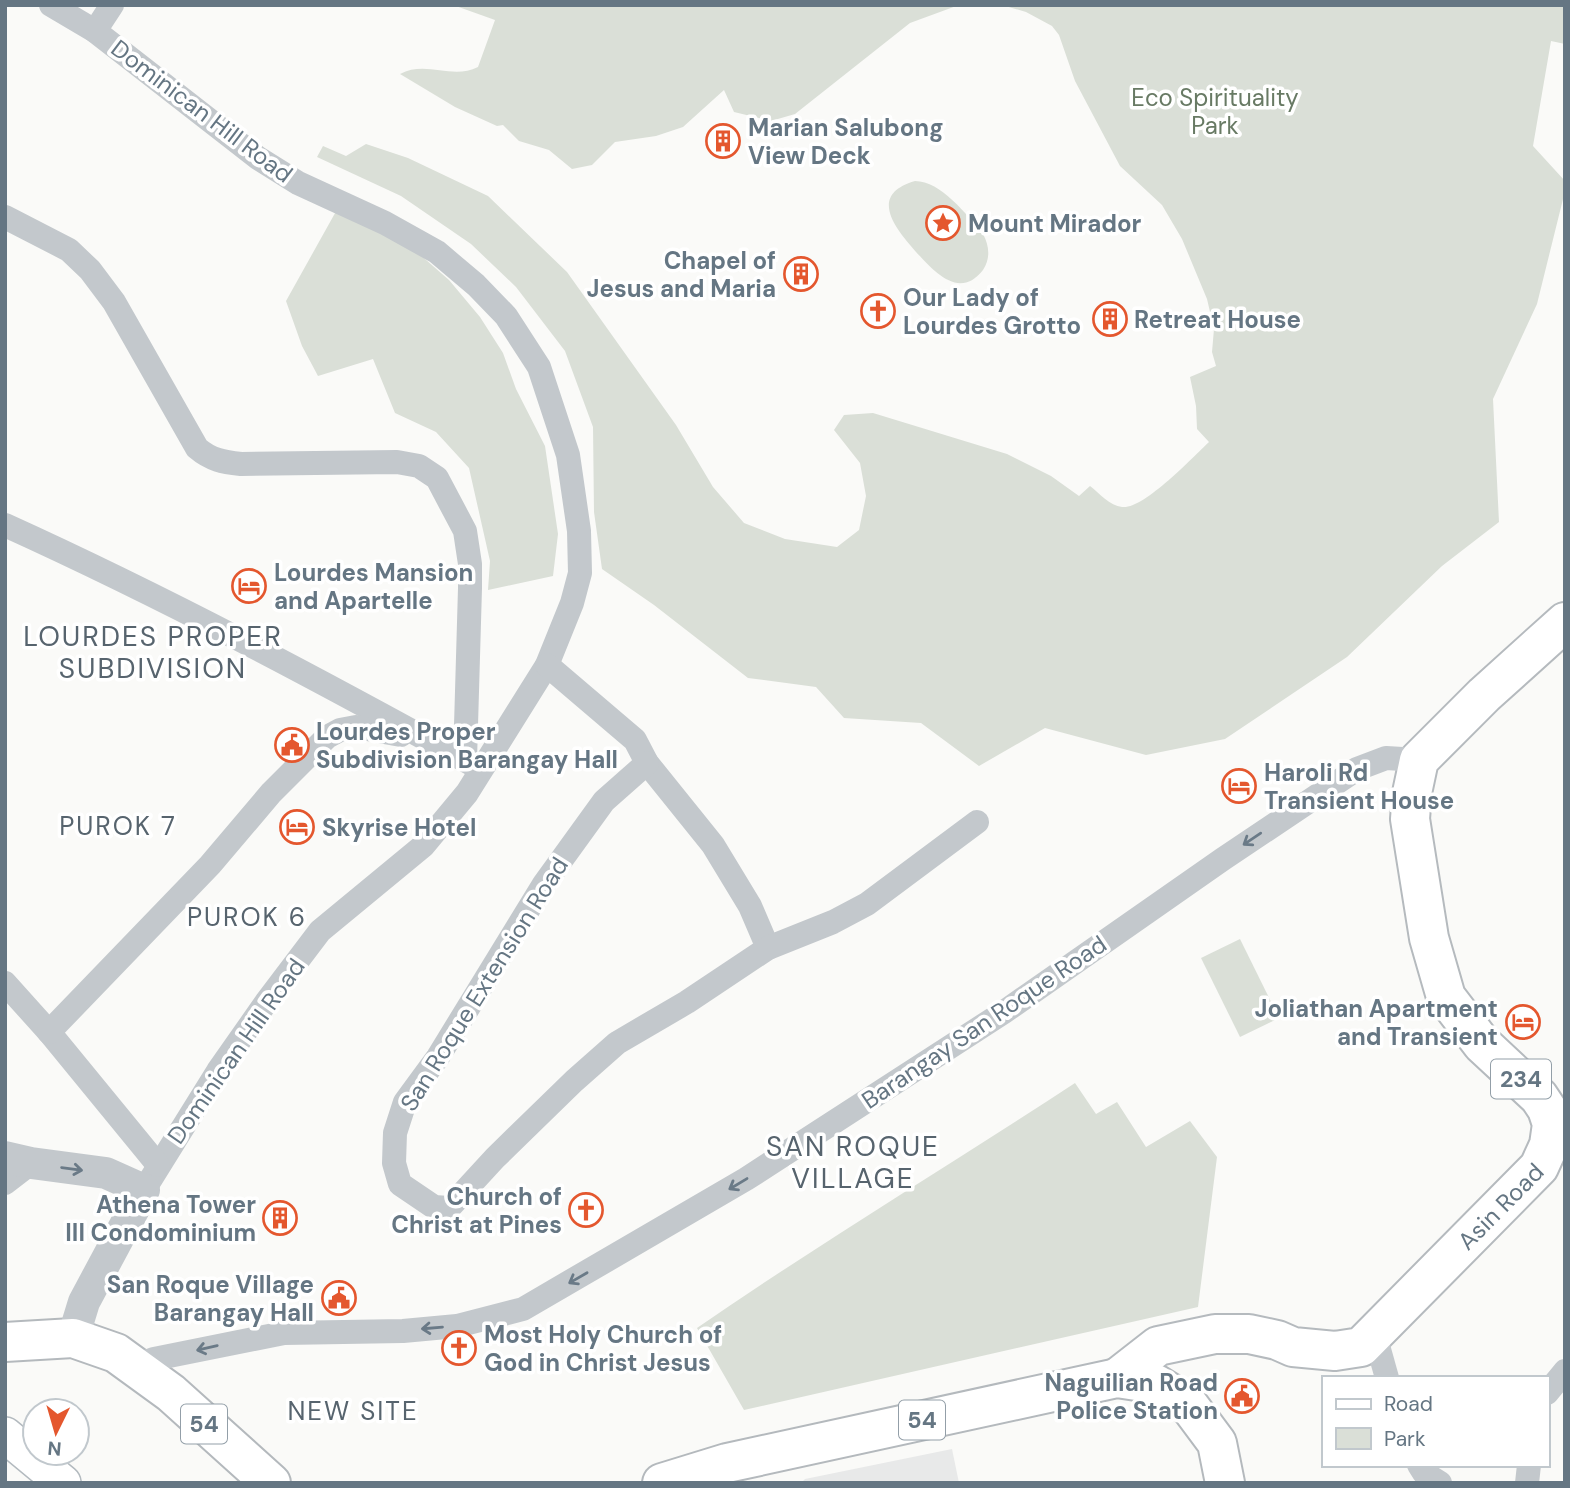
<svg xmlns="http://www.w3.org/2000/svg" width="1570" height="1488" viewBox="0 0 1570 1488" font-family="'DM Sans',sans-serif">
	<rect width="100%" height="100%" fill="#fafaf8"/>
	<polygon fill="#e8e9e9" points="952,1449 959,1483 801,1483 805,1479"/>
	<g fill="#dadfd7">
		<path d="M 453,5 L 959,5 L 910,23 L 795,114 L 771,121 L 734,112 L 724,90 L 683,127 L 656,136 L 615,142 L 592,165 L 572,169 L 549,150 L 519,141 L 503,125 L 497,126 L 455,107 L 400,74 C 426,60 452,80 478,67 L 495,20 Z"/>
		<path d="M 1002,5 L 1565,5 L 1565,44 L 1551,41 L 1533,146 L 1565,181 L 1565,191 L 1537,304 L 1493,399 L 1499,522 L 1442,566 L 1347,657 L 1225,739 L 1146,755 L 1045,728 L 979,766 L 921,723 L 844,718 L 816,687 L 748,678 L 654,605 L 602,569 L 594,512 L 593,427 L 565,351 L 516,287 L 471,244 L 401,196 L 317,157 L 323,146 L 346,156 L 366,144 L 408,158 L 488,196 L 567,272 L 676,425 L 713,487 L 744,523 L 785,539 L 837,547 L 859,530 L 866,496 L 860,463 L 834,430 L 844,415 L 873,413 L 1007,454 L 1051,476 L 1079,496 L 1090,486 C 1099,493 1110,506 1122,507 C 1143,510 1192,458 1209,442 L 1197,429 L 1196,406 L 1190,377 L 1216,366 L 1212,352 L 1214,329 L 1207,299 L 1182,239 L 1162,205 L 1120,166 L 1075,81 L 1059,35 L 1052,26 L 1026,12 Z"/>
		<path d="M 915,181 C 941,181 967,215 983,234 C 989,245 991,258 983,270 C 959,301 933,270 916,252 C 896,229 867,195 915,181 Z"/>
		<polygon points="339,206 417,252 449,280 480,317 503,353 516,389 545,446 558,534 553,576 488,590 490,561 469,468 436,432 395,413 373,359 318,376 302,346 286,301"/>
		<polygon points="1240,939 1279,1018 1240,1037 1201,958"/>
		<path d="M 1075,1083 L 1096,1114 L 1117,1102 L 1146,1147 L 1190,1121 L 1217,1157 L 1198,1307 L 744,1410 L 697,1328 C 820,1243 949,1166 1075,1083 Z"/>
	</g>
	<g fill="none" stroke-linecap="round" stroke-linejoin="round">
		<g stroke="#b3babf" stroke-width="38">
			<polyline id="secondary" points="5,1435 63,1483"/>
		</g>
		<g stroke="#b5babe" stroke-width="42">
			<g id="primary">
				<path id="s1" d="M 1117,1378 L 1158,1346 L 1215,1334 L 1249,1334 L 1277,1340 L 1293,1347 L 1335,1351 L 1361,1347 L 1539,1167 L 1549,1145 L 1552,1124 L 1547,1109 L 1539,1097 L 1482,1044 L 1446,997 L 1429,938 L 1410,819 L 1412,793 L 1419,760 L 1484,695 L 1565,622"/>
			</g>
		</g>
		<g stroke="#b4b9bd" stroke-width="42">
			<g id="trunk">
				<polyline points="5,1342 73,1338 116,1353 171,1393 271,1483"/>
				<polyline points="662,1483 727,1463 1117,1378 1156,1384 1188,1404 1217,1443 1225,1483"/>
			</g>
		</g>
		<g stroke="#c3c8cc" stroke-width="24">
			<polyline points="51,5 95,31 258,158 298,183 385,223 437,252 476,285 506,316 539,367 568,455 579,531 580,573 572,603 547,665 467,793 423,846 320,931 267,1001 218,1071 144,1190"/>
			<polyline points="95,31 112,5"/>
			<path d="M 5,217 L 69,250 L 90,270 L 114,302 L 197,448 C 211,460 223,462 241,464 L 397,462 L 419,466 L 437,478 L 465,531 L 470,564 L 470,588 L 465,760"/>
			<path d="M 5,525 C 166,598 323,682 477,767"/>
			<polyline points="547,665 635,740 647,763 713,845 750,906 768,948"/>
			<polyline points="647,763 604,801 544,884 438,1057 405,1102 395,1133 394,1163 400,1184 434,1207 449,1208 495,1158 574,1081 617,1043 687,1002 768,948 833,922 867,904 977,822"/>
			<polyline points="5,983 49,1032 158,1165"/>
			<polyline points="49,1032 210,865 271,793 327,737 340,730 356,727 401,735"/>
			<polyline points="5,1183 31,1163"/>
			<polyline points="1375,1335 1387,1378"/>
			<polyline points="136,1366 154,1359 284,1333 403,1331 457,1326 523,1309 746,1179 1004,1012 1223,859 1357,769 1386,758 1419,760"/>
			<polyline points="1547,1393 1565,1371"/>
			<polyline points="1419,1465 1424,1473 1440,1483"/>
			<polyline points="1527,1483 1529,1465"/>
		</g>
		<polyline stroke="#c3c8cc" stroke-width="32" points="5,1157 31,1163 106,1173 144,1190 84,1302 73,1338"/>
		<use href="#secondary" stroke="#fff" stroke-width="35"/>
		<use href="#primary" stroke="#fff" stroke-width="38"/>
		<use href="#trunk" stroke="#fff" stroke-width="38"/>
	</g>
	<defs><path id="oneway-shaft" d="M-6 0H5M1.5-3L5.5 0L1.5 3" fill="none" stroke-width="1.6" stroke-linecap="round" stroke-linejoin="round" transform="scale(1.75)"/></defs>
	<g stroke="#6a7a87">
		<use href="#oneway-shaft" transform="translate(1252 839) rotate(146)"/>
		<use href="#oneway-shaft" transform="translate(72 1169) rotate(8)"/>
		<use href="#oneway-shaft" transform="translate(738 1184) rotate(149)"/>
		<use href="#oneway-shaft" transform="translate(578 1278) rotate(150)"/>
		<use href="#oneway-shaft" transform="translate(432 1328) rotate(175)"/>
		<use href="#oneway-shaft" transform="translate(207 1348) rotate(167)"/>
	</g>
	<defs>
		<g id="building-ring" transform="scale(1.75)"><circle r="9.5" fill="#fff" stroke="#e4572e" stroke-width="1.5"/><path d="M-4-6H4V6H1V3H-1V6H-4ZM-2.5-4.3h1.7v1.8h-1.7ZM.8-4.3h1.7v1.8H.8ZM-2.5-1h1.7V.8h-1.7ZM.8-1h1.7V.8H.8Z" fill="#e4572e"/></g>
		<g id="sight-ring" transform="scale(1.75)"><circle r="9.5" fill="#fff" stroke="#e4572e" stroke-width="1.5"/><path d="M0-6L1.8-2.2L6-1.7L2.9 1.2L3.7 5.4L0 3.3L-3.7 5.4L-2.9 1.2L-6-1.7L-1.8-2.2Z" fill="#e4572e"/></g>
		<g id="church-ring" transform="scale(1.75)"><circle r="9.5" fill="#fff" stroke="#e4572e" stroke-width="1.5"/><path d="M-1.2-6h2.4v3.5h3.3v2.4h-3.3V6h-2.4V-.1h-3.3v-2.4h3.3Z" fill="#e4572e"/></g>
		<g id="hotel-ring" transform="scale(1.75)"><circle r="9.5" fill="#fff" stroke="#e4572e" stroke-width="1.5"/><path d="M-6-4.5h1.5V1H6V5H4.5V3h-9V5H-6ZM-4 0a1.8 1.8 0 1 1 3.6 0ZM.5 0V-2.5h3Q6-2.5 6 0Z" fill="#e4572e"/></g>
		<g id="civic-ring" transform="scale(1.75)"><circle r="9.5" fill="#fff" stroke="#e4572e" stroke-width="1.5"/><path d="M-.6-6.5H3V-4.5H.6V-3L4-1V1h2V6H-6V1h2V-1L-.6-3ZM-1.2 2.5V6h2.4V2.5Z" fill="#e4572e"/></g>
	</defs>
	<g fill-rule="evenodd">
		<use href="#building-ring" x="723" y="141"/>
		<use href="#sight-ring" x="943" y="223"/>
		<use href="#building-ring" x="801" y="274"/>
		<use href="#church-ring" x="878" y="311"/>
		<use href="#building-ring" x="1110" y="319"/>
		<use href="#hotel-ring" x="249" y="586"/>
		<use href="#civic-ring" x="292" y="745"/>
		<use href="#hotel-ring" x="1239" y="786"/>
		<use href="#hotel-ring" x="297" y="827"/>
		<use href="#hotel-ring" x="1523" y="1022"/>
		<use href="#church-ring" x="586" y="1210"/>
		<use href="#building-ring" x="280" y="1218"/>
		<use href="#civic-ring" x="339" y="1298"/>
		<use href="#church-ring" x="459" y="1348"/>
		<use href="#civic-ring" x="1242" y="1396"/>
	</g>
	<g text-anchor="middle" dominant-baseline="central" stroke-width="7" stroke-linejoin="round" paint-order="stroke">
		<g fill="#fff" stroke="#939fa8" stroke-width="2">
			<rect x="1491" y="1059.5" width="60" height="39" rx="5"/>
			<rect x="899" y="1400.5" width="46" height="39" rx="5"/>
			<rect x="181" y="1404.5" width="46" height="39" rx="5"/>
		</g>
		<g font-size="23" font-weight="bold" fill="#657683">
			<text x="1521" y="1079">234</text>
			<text x="922" y="1420">54</text>
			<text x="204" y="1424">54</text>
		</g>
		<g font-size="24" fill="#687a64" stroke="#fff">
			<text x="1215" y="97">Eco Spirituality<tspan x="1215" dy="28">Park</tspan></text>
		</g>
		<g font-size="24" fill="#657683" stroke="#fff">
			<text transform="translate(202 111) rotate(37)">Dominican Hill Road</text>
			<text transform="translate(484 984) rotate(-58)">San Roque Extension Road</text>
			<text transform="translate(984 1022) rotate(-34)">Barangay San Roque Road</text>
			<text transform="translate(236 1051) rotate(-55)">Dominican Hill Road</text>
			<text stroke="none"><textPath href="#s1" startOffset="457">Asin Road</textPath></text>
		</g>
		<g font-size="24" font-weight="bold" fill="#657683" stroke="#fff" text-anchor="start">
			<text x="748" y="127">Marian Salubong<tspan x="748" dy="28">View Deck</tspan></text>
			<text x="968" y="223">Mount Mirador</text>
			<text x="776" y="260" text-anchor="end">Chapel of<tspan x="776" dy="28">Jesus and Maria</tspan></text>
			<text x="903" y="297">Our Lady of<tspan x="903" dy="28">Lourdes Grotto</tspan></text>
			<text x="1134" y="319">Retreat House</text>
			<text x="274" y="572">Lourdes Mansion<tspan x="274" dy="28">and Apartelle</tspan></text>
			<text x="316" y="731">Lourdes Proper<tspan x="316" dy="28">Subdivision Barangay Hall</tspan></text>
			<text x="1264" y="772">Haroli Rd<tspan x="1264" dy="28">Transient House</tspan></text>
			<text x="322" y="827">Skyrise Hotel</text>
			<text x="1498" y="1008" text-anchor="end">Joliathan Apartment<tspan x="1498" dy="28">and Transient</tspan></text>
			<text x="562" y="1196" text-anchor="end">Church of<tspan x="562" dy="28">Christ at Pines</tspan></text>
			<text x="256" y="1204" text-anchor="end">Athena Tower<tspan x="256" dy="28">III Condominium</tspan></text>
			<text x="314" y="1284" text-anchor="end">San Roque Village<tspan x="314" dy="28">Barangay Hall</tspan></text>
			<text x="484" y="1334">Most Holy Church of<tspan x="484" dy="28">God in Christ Jesus</tspan></text>
			<text x="1218" y="1382" text-anchor="end">Naguilian Road<tspan x="1218" dy="28">Police Station</tspan></text>
		</g>
		<g font-size="26" letter-spacing="2" fill="#57646e" stroke="#fff">
			<text x="118" y="826">PUROK 7</text>
			<text x="247" y="917">PUROK 6</text>
			<text x="353" y="1411">NEW SITE</text>
		</g>
		<g font-size="28" letter-spacing="2" fill="#57646e" stroke="#fff">
			<text x="153" y="636">LOURDES PROPER<tspan x="153" dy="32">SUBDIVISION</tspan></text>
			<text x="853" y="1146">SAN ROQUE<tspan x="853" dy="32">VILLAGE</tspan></text>
		</g>
	</g>
	<rect width="1570" height="1488" fill="none" stroke="#657683" stroke-width="14"/>
	<rect x="1322" y="1376" width="228" height="91" fill="#ffffff" stroke="#c1c8cd" stroke-width="2"/>
	<rect x="1336" y="1399" width="35" height="10" fill="#ffffff" stroke="#c1c8cd" stroke-width="2"/>
	<text x="1384" y="1411" font-size="21" fill="#657683">Road</text>
	<rect x="1336" y="1428" width="35" height="21" fill="#dadfd7" stroke="#c1c8cd" stroke-width="2"/>
	<text x="1384" y="1446" font-size="21" fill="#657683">Park</text>
	<g transform="translate(56 1432) rotate(185)"><circle r="33" fill="#ffffff" stroke="#c1c8cd" stroke-width="2"/>
	<path d="M0-5L12 26L0 18L-12 26Z" fill="#e4572e"/>
	<text y="-10" font-size="19" font-weight="bold" text-anchor="middle" fill="#657683">N</text>
	</g>
</svg>
